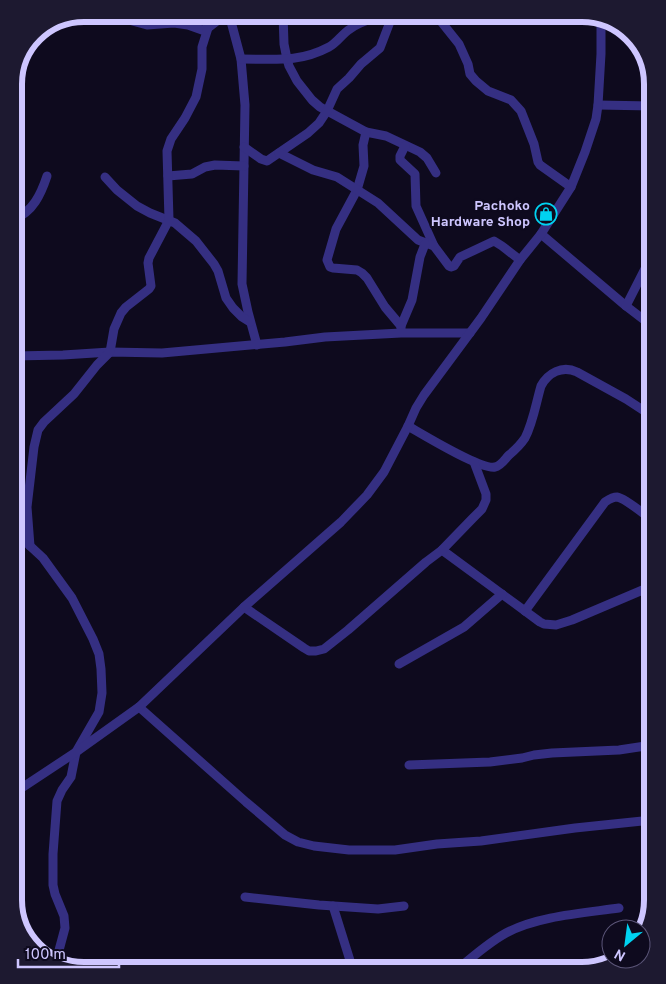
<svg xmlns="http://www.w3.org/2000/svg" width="666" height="984" viewBox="0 0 666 984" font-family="Overpass,sans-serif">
	<rect width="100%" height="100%" fill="#0e0a1e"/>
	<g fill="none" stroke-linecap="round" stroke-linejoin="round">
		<g stroke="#352f82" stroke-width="9">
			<polyline points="229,14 241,59 245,105 242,284 248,312 257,345"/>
			<polyline points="283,14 284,44 287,59 289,66 297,81 312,100 320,107 366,132 386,136 420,152 427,158 436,173"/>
			<polyline points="435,14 459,44 468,64 470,74 476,81 488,91 511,100 521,111 534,144 538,162 540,165 571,187"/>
			<polyline points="80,16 91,17 125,19 147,25 174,23 188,25 202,30 208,28 226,14"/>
			<path d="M 241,59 C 274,59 299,63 329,47 C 337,43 342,34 350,29 C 360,21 374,18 386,14"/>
			<polyline points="14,87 19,96"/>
			<polyline points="598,105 652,106"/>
			<polyline points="366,132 363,145 364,166 357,190 336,229 327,260 330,267 333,268 357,270 362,273 367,278 385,307 401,326"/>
			<polyline points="405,146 400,156 400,160 415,174 416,206 434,246"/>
			<polyline points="244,147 261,159 267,161 308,133 319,123 327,111 337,89 349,78 361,64 380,48 393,14"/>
			<polyline points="279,153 313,170 337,177 378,203 418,240 434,246 449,266 451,267 454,266 460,257 494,241 502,246 520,260"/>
			<polyline points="168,176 192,174 205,167 215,165 244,166"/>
			<polyline points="105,177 117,190 137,206 150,213 175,223 196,241 214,264 218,271 226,298 233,308 242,317 250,322"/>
			<path d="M 14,219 C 33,212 41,194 47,176"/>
			<polyline points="541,234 626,306 652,326"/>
			<polyline points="626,306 652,255"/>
			<polyline points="401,330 401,326 412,300 420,257 425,244"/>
			<polyline points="14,356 63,355 110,352 162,353 285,342 325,337 401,333 470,333"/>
			<path d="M 408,426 C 422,434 481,470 495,467 C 501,466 505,459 509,455 C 515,450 521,444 525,438 C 533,423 536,403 541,386 C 548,373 562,365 577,372 L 626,399 L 652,416"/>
			<polyline points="14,531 43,558 72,598 93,639 99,654 101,669 102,693 99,712 76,752 71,777 62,790 57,801 53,854 53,885 55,894 64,916 65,928 58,954 55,960 52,962"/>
			<polyline points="30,546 27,507 34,447 38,430 44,422 74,394 97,365 110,352 114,329 121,313 126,307 149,289 151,286 148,263 149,258 169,220 167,151 171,139 185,118 196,97 202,69 202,47 208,28"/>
			<polyline points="442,550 540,622 544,624 556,625 572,620 652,586"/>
			<polyline points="244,607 304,648 309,651 316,651 324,649 348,630 426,562 442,550 473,518 482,509 486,500 486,494 474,462"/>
			<path d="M 525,611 L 605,502 C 608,500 612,497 617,497 C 625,498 645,515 652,520"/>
			<polyline points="399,664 464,627 502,594"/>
			<polyline points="139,707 246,802 285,835 298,842 314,846 349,850 395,850 437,844 481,841 575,828 652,820"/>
			<polyline points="409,765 490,762 522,758 534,755 552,753 619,750 652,745"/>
			<polyline points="14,793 76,752 139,707 244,607 341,522 367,495 384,472 408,426 416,408 424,395 481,318 520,260 541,234 571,187 585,152 596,119 598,105 601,54 601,18"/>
			<polyline points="245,897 319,905 378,909 404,906"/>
			<polyline points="333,906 353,970"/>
			<path d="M 457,970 C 472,957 488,943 506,933 C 537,916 584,913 619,908"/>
		</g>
	</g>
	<defs>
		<g id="shop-ring" transform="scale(1.125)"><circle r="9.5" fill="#0e0a1e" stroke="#00d2f1" stroke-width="1.5"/><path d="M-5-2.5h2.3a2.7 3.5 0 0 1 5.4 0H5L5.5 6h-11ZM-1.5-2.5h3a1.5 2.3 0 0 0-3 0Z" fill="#00d2f1"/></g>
	</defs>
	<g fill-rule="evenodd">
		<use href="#shop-ring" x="546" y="214"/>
	</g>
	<g text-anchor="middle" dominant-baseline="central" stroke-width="4.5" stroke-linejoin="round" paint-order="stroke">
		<g font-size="14" font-weight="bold" fill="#cec6ff" stroke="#0e0a1e" text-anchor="end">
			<text x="530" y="206">Pachoko<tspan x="530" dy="16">Hardware Shop</tspan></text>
		</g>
	</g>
	<path d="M0 0H666V984H0ZM84 22H582A62 62 0 0 1 644 84V900A62 62 0 0 1 582 962H84A62 62 0 0 1 22 900V84A62 62 0 0 1 84 22Z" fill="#1d1930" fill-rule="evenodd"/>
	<path fill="none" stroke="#cec6ff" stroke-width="6" d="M84 22H582A62 62 0 0 1 644 84V900A62 62 0 0 1 582 962H84A62 62 0 0 1 22 900V84A62 62 0 0 1 84 22Z"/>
	<g transform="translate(626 944) rotate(209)"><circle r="24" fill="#0e0a1e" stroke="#5b5578"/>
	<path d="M0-4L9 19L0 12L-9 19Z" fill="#00d2f1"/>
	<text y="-8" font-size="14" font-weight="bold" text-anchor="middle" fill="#cec6ff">N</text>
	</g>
	<path d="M18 959v8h101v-8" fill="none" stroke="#cec6ff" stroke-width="2.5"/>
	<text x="25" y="959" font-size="15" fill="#cec6ff" stroke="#0e0a1e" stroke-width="4" paint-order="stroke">100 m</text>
</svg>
